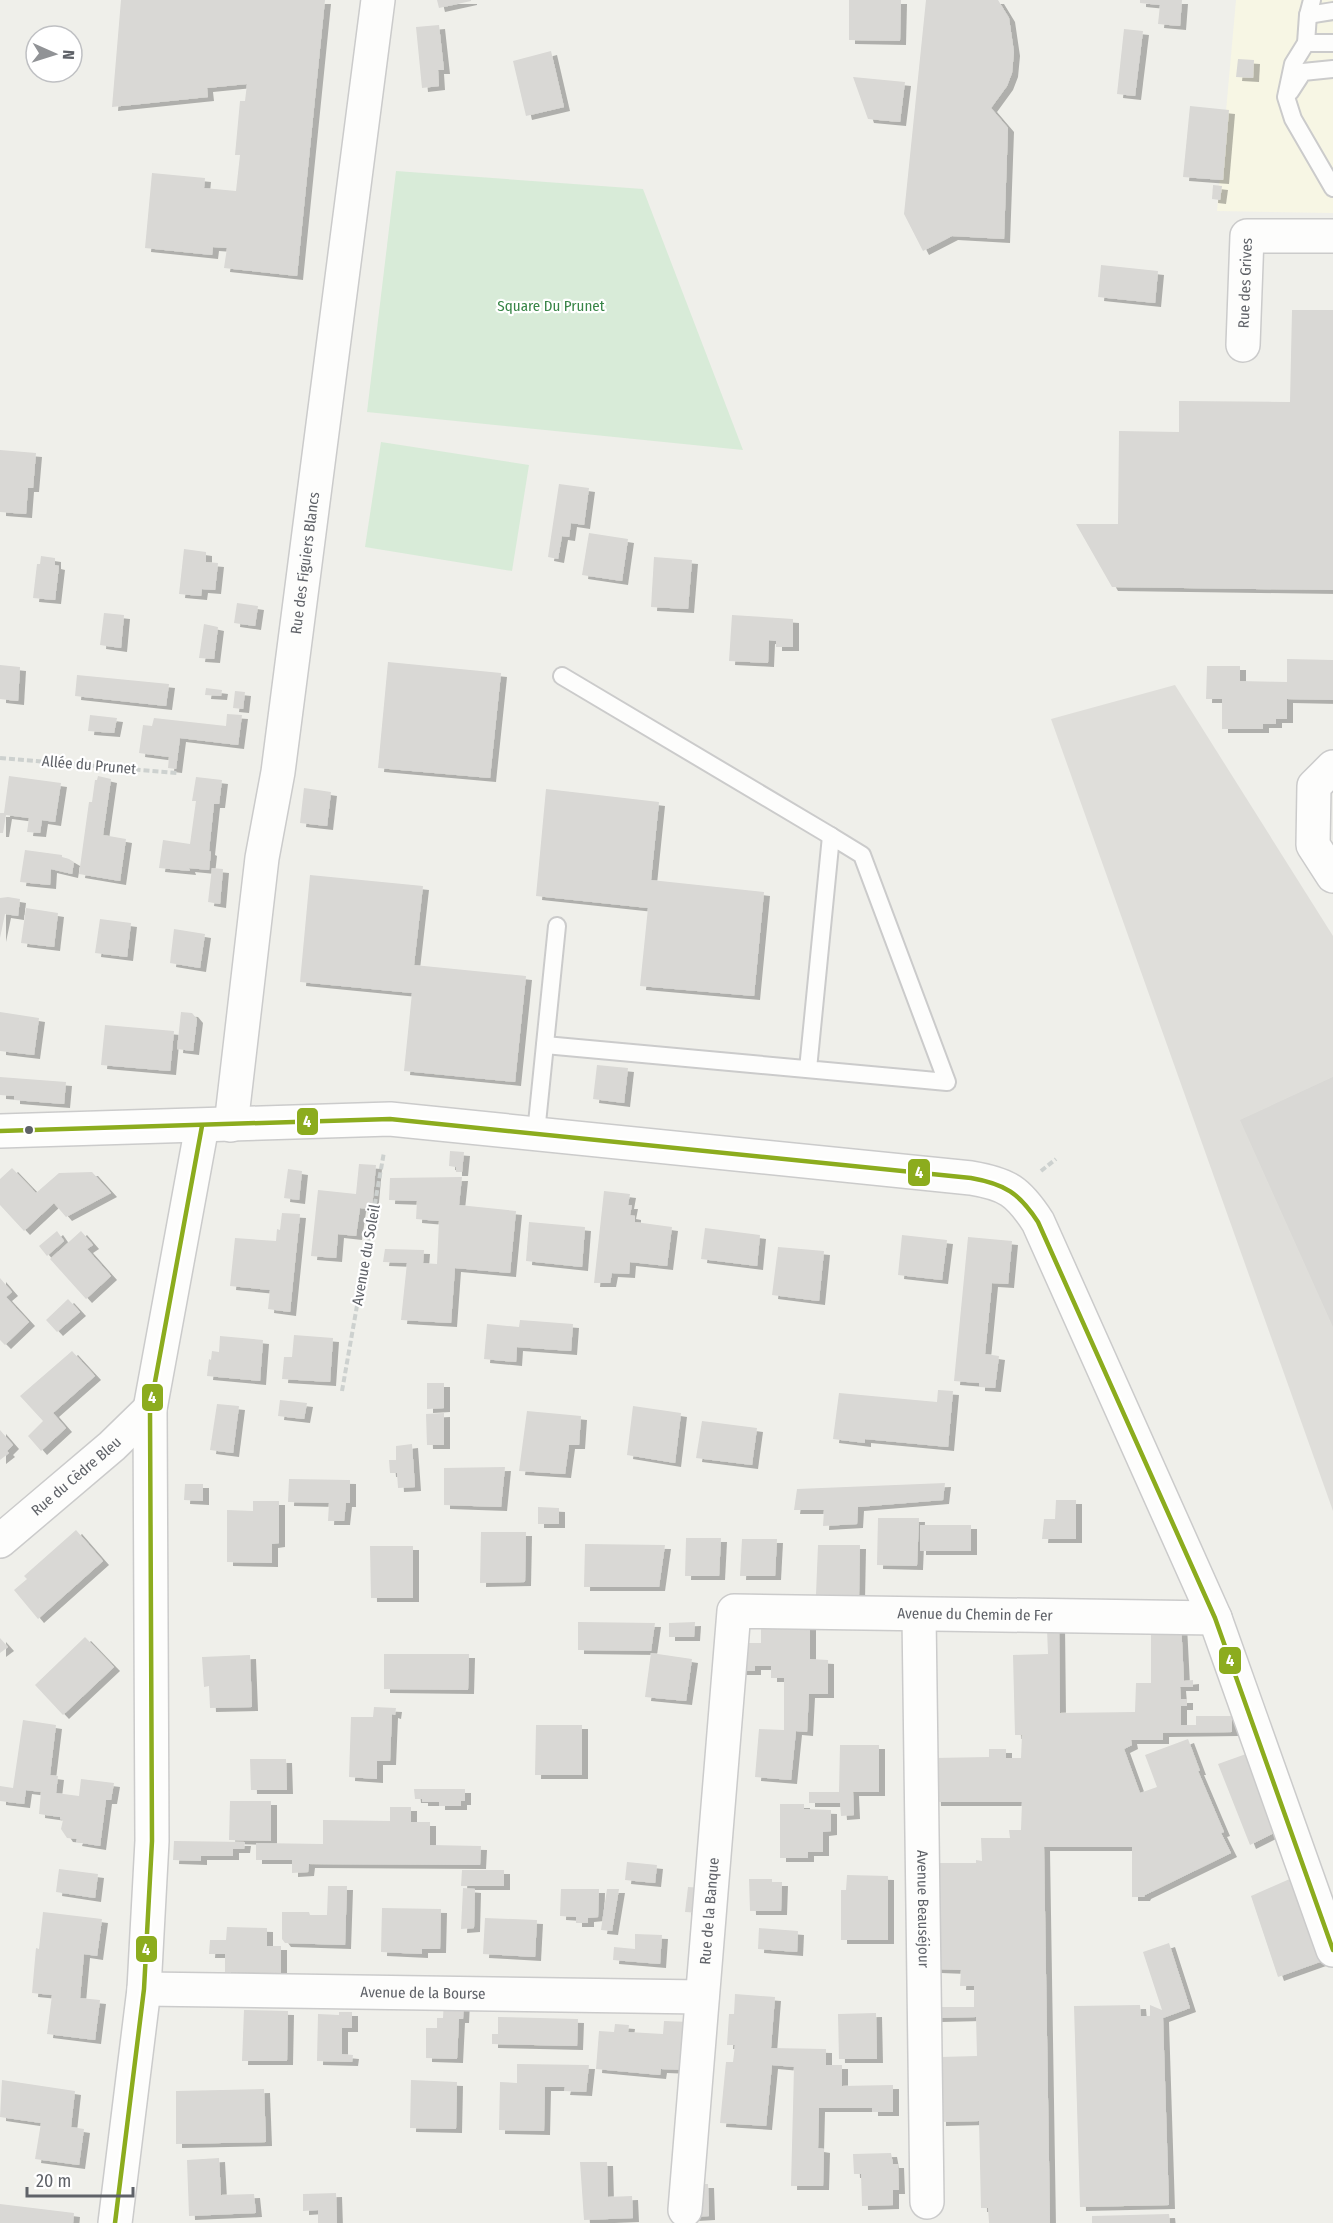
<svg xmlns="http://www.w3.org/2000/svg" width="1333" height="2223" viewBox="0 0 1333 2223" font-family="'Fira Sans Condensed',sans-serif">
	<defs>
		<filter id="shadow"><feDropShadow dx="6" dy="4" stdDeviation="0" flood-color="#0004"/></filter>
	</defs>
	<rect width="100%" height="100%" fill="#efefea"/>
	<polygon fill="#f7f6e4" points="1236,0 1333,0 1333,213 1217,211"/>
	<polygon fill="#dfdeda" points="1175,685 1333,936 1333,1511 1051,719"/>
	<g fill="#d8ebd8">
		<polygon points="396,171 643,189 743,450 367,412"/>
		<polygon points="381,442 529,465 512,571 365,547"/>
	</g>
	<g fill="#d9d8d5" filter="url(#shadow)">
		<polygon points="121,0 325,0 297,276 224,268 227,248 213,247 212,255 145,248 152,173 205,178 204,188 236,191 240,155 235,155 240,101 245,101 247,84 207,88 208,97 112,107"/>
		<polygon points="437,0 471,0 471,1 439,8"/>
		<polygon points="849,0 901,0 900,41 849,40"/>
		<polygon points="926,0 998,0 1009,18 1014,52 1012,73 1007,86 991,108 1008,128 1004,239 952,236 923,251 904,214"/>
		<polygon points="1140,0 1182,0 1180,26 1158,24 1160,5 1140,3"/>
		<polygon points="439,25 444,70 438,70 439,86 422,88 416,27"/>
		<polygon points="1124,29 1143,31 1135,96 1117,94"/>
		<polygon points="551,51 564,107 526,116 513,61"/>
		<polygon points="1238,59 1254,60 1253,78 1236,77"/>
		<polygon points="853,77 905,82 900,122 868,119"/>
		<polygon points="1190,106 1229,110 1223,180 1183,177"/>
		<polygon points="1213,185 1222,186 1220,200 1212,199"/>
		<polygon points="1101,265 1158,271 1155,303 1098,297"/>
		<polygon points="1292,310 1333,310 1333,590 1112,587 1076,524 1118,524 1119,431 1179,432 1179,401 1290,402"/>
		<polygon points="0,450 36,453 33,488 28,488 26,514 0,512"/>
		<polygon points="559,484 589,488 584,525 571,523 569,537 562,536 558,559 548,557"/>
		<polygon points="589,533 628,539 622,581 582,575"/>
		<polygon points="184,549 206,552 206,562 218,563 215,590 202,589 201,596 179,594"/>
		<polygon points="41,556 55,558 55,565 59,566 55,600 33,598 37,564 40,564"/>
		<polygon points="654,557 692,560 688,609 651,607"/>
		<polygon points="237,603 258,606 255,626 234,623"/>
		<polygon points="104,613 124,615 121,648 100,645"/>
		<polygon points="732,615 793,619 793,647 776,647 776,641 769,640 768,663 729,661"/>
		<polygon points="204,624 218,627 214,659 199,658"/>
		<polygon points="1287,659 1333,660 1333,700 1287,699 1287,719 1276,719 1276,724 1263,724 1263,729 1222,729 1222,699 1206,699 1207,666 1240,666 1240,681 1287,682"/>
		<polygon points="388,662 501,673 490,778 378,768"/>
		<polygon points="0,665 20,667 18,701 0,699"/>
		<polygon points="77,675 169,684 166,706 75,696"/>
		<polygon points="206,688 222,690 221,696 205,695"/>
		<polygon points="235,691 245,692 243,709 233,708"/>
		<polygon points="227,714 242,715 238,745 180,738 176,769 168,768 169,757 139,753 143,725 152,726 154,718 226,726"/>
		<polygon points="90,715 117,718 114,733 88,731"/>
		<polygon points="9,776 61,783 55,822 42,820 40,833 27,832 29,818 6,815 3,833 0,833 0,813 4,813"/>
		<polygon points="98,776 111,779 103,835 126,839 120,881 79,874 89,802 92,802 95,780 97,780"/>
		<polygon points="196,777 222,780 219,804 214,804 209,851 211,852 209,870 189,868 190,871 159,868 163,840 190,844 196,801 192,801"/>
		<polygon points="304,788 331,792 327,826 300,823"/>
		<polygon points="546,789 659,802 651,880 764,892 754,996 640,986 648,908 536,896"/>
		<polygon points="25,850 62,855 62,857 69,859 74,862 72,874 51,869 50,885 20,882"/>
		<polygon points="212,868 223,869 220,904 208,902"/>
		<polygon points="310,875 423,886 414,965 526,976 515,1082 404,1071 412,993 300,982"/>
		<polygon points="8,897 20,899 18,916 5,914 0,938 0,898"/>
		<polygon points="26,908 58,913 54,947 21,943"/>
		<polygon points="100,919 131,923 127,957 95,953"/>
		<polygon points="174,929 205,934 200,968 170,963"/>
		<polygon points="0,1012 39,1018 34,1055 0,1051"/>
		<polygon points="181,1012 192,1013 197,1019 193,1051 177,1049"/>
		<polygon points="105,1025 174,1031 170,1071 101,1065"/>
		<polygon points="597,1065 628,1068 624,1103 593,1099"/>
		<polygon points="0,1077 66,1082 64,1104 14,1100 14,1096 0,1095"/>
		<polygon points="1333,1077 1333,1327 1240,1120"/>
		<polygon points="450,1151 464,1152 462,1172 456,1172 456,1167 449,1166"/>
		<polygon points="359,1164 376,1165 372,1209 360,1208 356,1236 338,1234 336,1258 311,1256 318,1190 356,1194"/>
		<polygon points="12,1168 36,1193 59,1173 92,1172 111,1193 66,1217 54,1203 24,1231 0,1205 0,1179"/>
		<polygon points="288,1169 302,1171 299,1200 284,1198"/>
		<polygon points="462,1177 459,1205 516,1211 510,1273 455,1268 451,1323 401,1320 407,1263 383,1262 385,1249 424,1250 423,1263 437,1264 439,1221 416,1219 417,1201 389,1200 390,1178"/>
		<polygon points="604,1191 630,1194 628,1205 632,1205 630,1215 635,1216 635,1222 672,1227 667,1266 630,1262 629,1274 612,1273 610,1283 594,1283"/>
		<polygon points="282,1213 300,1214 290,1312 268,1309 270,1290 230,1286 235,1238 276,1241 277,1229 280,1230"/>
		<polygon points="529,1222 585,1227 582,1267 526,1261"/>
		<polygon points="705,1228 760,1235 757,1266 701,1259"/>
		<polygon points="57,1231 64,1241 47,1256 39,1246"/>
		<polygon points="81,1231 93,1245 87,1249 111,1276 86,1299 50,1259"/>
		<polygon points="902,1235 947,1240 942,1280 898,1275"/>
		<polygon points="968,1237 1012,1241 1008,1284 992,1283 985,1354 999,1356 995,1388 979,1387 979,1383 954,1381"/>
		<polygon points="778,1247 824,1251 819,1301 772,1295"/>
		<polygon points="0,1278 12,1292 6,1297 29,1322 5,1345 0,1340"/>
		<polygon points="68,1299 80,1312 57,1332 46,1320"/>
		<polygon points="520,1320 573,1324 571,1351 517,1347 516,1362 484,1359 487,1324 519,1327"/>
		<polygon points="294,1335 333,1338 330,1382 282,1379 284,1357 292,1357"/>
		<polygon points="220,1336 263,1340 260,1381 207,1376 209,1359 211,1360 212,1351 219,1352"/>
		<polygon points="72,1351 95,1376 53,1413 66,1428 41,1451 28,1436 43,1421 20,1396"/>
		<polygon points="427,1383 444,1383 444,1408 427,1409"/>
		<polygon points="938,1390 953,1391 948,1447 865,1439 865,1443 833,1439 839,1393 937,1402"/>
		<polygon points="280,1400 307,1403 304,1419 278,1416"/>
		<polygon points="217,1404 239,1406 233,1453 210,1450"/>
		<polygon points="633,1406 681,1413 675,1463 627,1455"/>
		<polygon points="527,1411 581,1416 579,1445 569,1445 565,1474 519,1471"/>
		<polygon points="444,1413 444,1445 427,1445 426,1414"/>
		<polygon points="702,1421 757,1428 752,1465 696,1458"/>
		<polygon points="0,1430 13,1445 7,1451 9,1453 0,1460"/>
		<polygon points="412,1444 415,1487 398,1488 397,1473 390,1473 389,1460 396,1460 396,1446"/>
		<polygon points="505,1467 501,1507 444,1505 444,1468"/>
		<polygon points="289,1479 350,1480 350,1503 346,1503 344,1521 328,1521 329,1503 288,1502"/>
		<polygon points="945,1483 943,1500 858,1507 857,1524 823,1526 824,1510 794,1510 797,1489"/>
		<polygon points="185,1484 203,1484 203,1501 184,1500"/>
		<polygon points="1056,1500 1076,1500 1076,1539 1042,1539 1044,1519 1055,1519"/>
		<polygon points="253,1501 279,1501 279,1543 272,1544 272,1563 227,1562 227,1510 253,1511"/>
		<polygon points="538,1507 559,1508 559,1524 538,1524"/>
		<polygon points="878,1518 919,1518 917,1566 877,1565"/>
		<rect x="920" y="1525" width="51" height="26"/>
		<polygon points="76,1530 103,1561 38,1619 14,1590 27,1579 24,1576"/>
		<polygon points="481,1532 526,1532 525,1582 480,1583"/>
		<polygon points="686,1538 721,1538 719,1576 685,1576"/>
		<polygon points="742,1539 777,1539 775,1576 740,1576"/>
		<polygon points="585,1544 665,1545 659,1587 584,1587"/>
		<polygon points="818,1545 860,1545 859,1596 816,1595"/>
		<polygon points="370,1546 413,1546 413,1598 371,1598"/>
		<polygon points="1059,1621 1060,1713 1135,1712 1136,1683 1151,1683 1151,1621 1181,1622 1184,1681 1193,1680 1193,1687 1180,1687 1181,1699 1187,1699 1187,1706 1181,1706 1181,1725 1196,1725 1196,1716 1232,1716 1232,1732 1163,1733 1163,1740 1131,1740 1132,1745 1124,1749 1140,1793 1157,1787 1145,1755 1188,1739 1200,1771 1198,1771 1224,1832 1221,1833 1231,1853 1145,1895 1144,1897 1132,1897 1132,1847 1044,1847 1050,2223 989,2223 988,2208 981,2208 979,2121 940,2122 940,2057 977,2056 976,2017 936,2018 936,2007 974,2007 974,1986 960,1986 961,1970 935,1969 935,1863 976,1863 976,1860 982,1861 981,1838 1010,1838 1009,1830 1021,1830 1022,1802 935,1802 933,1758 989,1757 989,1749 1006,1749 1006,1758 1021,1758 1022,1735 1015,1735 1013,1655 1048,1654 1047,1629"/>
		<polygon points="578,1622 655,1623 651,1651 578,1650"/>
		<polygon points="695,1622 694,1637 669,1637 669,1623"/>
		<polygon points="810,1624 810,1659 828,1660 828,1694 809,1694 807,1732 796,1731 791,1780 755,1777 759,1729 784,1730 784,1678 771,1678 771,1666 755,1666 755,1671 740,1671 742,1643 761,1643 761,1625"/>
		<polygon points="85,1637 114,1667 63,1715 35,1685"/>
		<polygon points="0,1638 8,1647 0,1653"/>
		<polygon points="651,1653 692,1659 686,1701 645,1697"/>
		<polygon points="384,1654 469,1654 468,1690 384,1689"/>
		<polygon points="250,1655 252,1707 210,1708 209,1686 204,1687 202,1657"/>
		<polygon points="374,1707 396,1708 395,1715 392,1714 390,1761 377,1761 377,1779 349,1777 351,1717 373,1717"/>
		<polygon points="23,1720 56,1725 50,1775 58,1776 56,1793 79,1796 81,1779 114,1783 111,1800 106,1800 100,1846 76,1842 77,1839 67,1838 61,1829 63,1820 60,1819 60,1817 39,1814 41,1792 26,1790 24,1804 0,1801 0,1786 13,1788"/>
		<polygon points="536,1725 582,1725 582,1775 535,1775"/>
		<polygon points="840,1745 879,1745 879,1792 853,1792 854,1815 841,1816 840,1803 809,1803 809,1792 839,1792"/>
		<polygon points="1246,1754 1278,1831 1250,1845 1218,1764"/>
		<polygon points="250,1759 286,1759 287,1790 251,1790"/>
		<polygon points="414,1789 465,1789 465,1801 461,1801 461,1806 439,1806 439,1802 422,1802 422,1799 415,1799"/>
		<polygon points="230,1801 271,1801 271,1841 229,1840"/>
		<polygon points="780,1804 804,1804 804,1809 831,1810 831,1831 823,1832 823,1852 808,1852 808,1858 780,1858"/>
		<polygon points="390,1807 411,1807 411,1822 430,1822 430,1845 481,1846 480,1865 309,1864 308,1872 292,1873 292,1860 256,1860 256,1843 323,1844 323,1820 390,1821"/>
		<polygon points="174,1841 245,1842 244,1849 233,1849 233,1856 201,1856 201,1861 173,1860"/>
		<polygon points="627,1862 657,1865 655,1883 625,1880"/>
		<polygon points="59,1869 98,1874 95,1898 56,1892"/>
		<polygon points="462,1870 504,1870 504,1886 461,1886"/>
		<polygon points="847,1875 888,1876 888,1940 841,1940 841,1890 846,1890"/>
		<polygon points="1292,1878 1320,1962 1278,1977 1251,1896"/>
		<polygon points="749,1879 772,1879 772,1882 782,1882 781,1911 750,1911"/>
		<polygon points="328,1886 347,1886 345,1945 285,1943 282,1939 282,1912 309,1912 310,1915 327,1915"/>
		<polygon points="688,1887 703,1888 701,1913 685,1912"/>
		<polygon points="463,1888 475,1889 474,1928 461,1929"/>
		<polygon points="561,1889 599,1889 598,1917 588,1918 588,1923 576,1923 576,1917 560,1916"/>
		<polygon points="607,1889 619,1889 612,1931 601,1930"/>
		<polygon points="382,1908 441,1909 440,1949 422,1949 422,1954 381,1952"/>
		<polygon points="43,1912 102,1919 97,1956 84,1954 80,1998 100,2000 95,2040 47,2034 52,1995 32,1993 36,1948 39,1949"/>
		<polygon points="485,1918 537,1920 535,1957 483,1954"/>
		<polygon points="227,1927 267,1928 267,1946 281,1946 281,1973 225,1972 225,1954 209,1954 210,1940 226,1940"/>
		<polygon points="759,1928 798,1931 797,1952 758,1949"/>
		<polygon points="635,1934 662,1935 660,1964 613,1960 614,1947 635,1949"/>
		<polygon points="1169,1943 1190,2008 1163,2018 1169,2205 1080,2207 1074,2006 1140,2005 1141,2016 1150,2016 1150,2005 1162,2010 1143,1952"/>
		<polygon points="735,1994 775,1997 771,2048 826,2049 826,2065 842,2065 842,2086 893,2085 893,2112 872,2112 872,2108 819,2108 818,2148 824,2149 823,2186 791,2186 794,2067 772,2065 766,2126 720,2123 726,2062 733,2062 735,2045 727,2045 729,2014 734,2014"/>
		<polygon points="444,1999 464,1999 463,2019 459,2019 457,2059 426,2058 426,2028 437,2028 437,2018 443,2018"/>
		<polygon points="244,2010 288,2011 287,2061 242,2061"/>
		<polygon points="339,2012 352,2012 352,2028 342,2028 342,2054 353,2055 352,2062 317,2061 318,2014 339,2015"/>
		<polygon points="876,2013 877,2059 839,2059 838,2014"/>
		<polygon points="498,2017 578,2019 577,2046 492,2044 492,2034 498,2034"/>
		<polygon points="664,2021 690,2022 686,2070 661,2069 660,2075 596,2069 599,2031 614,2032 615,2024 629,2025 628,2032 663,2034"/>
		<polygon points="517,2064 589,2065 586,2092 564,2091 565,2087 545,2087 544,2131 499,2130 500,2082 517,2083"/>
		<polygon points="2,2080 75,2091 71,2127 84,2129 79,2165 35,2159 41,2123 0,2117"/>
		<polygon points="411,2080 457,2082 456,2129 410,2128"/>
		<polygon points="264,2089 266,2142 176,2144 176,2091"/>
		<polygon points="891,2153 893,2164 898,2164 899,2190 893,2190 893,2205 862,2206 861,2174 854,2174 853,2154"/>
		<polygon points="219,2158 221,2195 254,2194 256,2213 189,2216 187,2160"/>
		<polygon points="580,2162 607,2162 608,2197 632,2196 633,2218 584,2220"/>
		<polygon points="691,2184 708,2184 709,2216 692,2217"/>
		<polygon points="336,2193 337,2223 318,2223 318,2210 303,2211 303,2194"/>
		<polygon points="0,2204 74,2213 73,2223 0,2223"/>
		<polygon points="1169,2214 1170,2223 1092,2223 1092,2216"/>
	</g>
	<g fill="none" stroke-linecap="round" stroke-linejoin="round">
		<g stroke="#cbcbcb" stroke-width="20">
			<g id="lane">
				<polyline points="1312,0 1308,15 1306,43 1293,64 1286,97 1293,119 1333,188"/>
				<polyline points="1308,15 1333,11"/>
				<polyline points="1306,43 1333,43"/>
				<polyline points="1290,92 1303,72 1333,69"/>
				<polyline points="562,676 831,836"/>
				<polyline points="545,1045 947,1082 862,855 831,836 808,1069"/>
				<polyline points="536,1133 557,926"/>
			</g>
		</g>
		<g stroke="#cbcbcb" stroke-width="36">
			<g id="street">
				<path id="s1" d="M 1243,345 L 1247,236 L 1333,236"/>
				<polyline points="1333,767 1314,786 1313,845 1333,876"/>
				<path id="s2" d="M 231,1125 L 262,858 L 278,772 L 378,0"/>
				<path d="M 0,1131 L 390,1119 L 971,1178 C 1007,1184 1018,1191 1038,1222 L 1215,1618 L 1333,1950"/>
				<path id="s3" d="M 0,1541 L 112,1446 L 150,1409"/>
				<path id="s4" d="M 919,1615 L 927,2202"/>
				<path id="s5" d="M 144,1989 L 702,1997"/>
				<path id="s6" d="M 685,2210 L 734,1611 L 1215,1618"/>
				<polyline points="115,2223 144,1989 152,1841 150,1409 202,1126"/>
			</g>
		</g>
		<g stroke="#cdd1cf" stroke-width="4" stroke-dasharray="6 3" stroke-linecap="butt">
			<polyline points="0,758 177,773"/>
			<polyline points="1041,1171 1056,1159"/>
			<polyline points="342,1391 384,1152"/>
		</g>
		<use href="#lane" stroke="#fdfdfc" stroke-width="16"/>
		<use href="#street" stroke="#fdfdfc" stroke-width="33"/>
		<g stroke="#fff" stroke-width="9">
			<g id="bus-1">
				<path d="M 0,1131 L 390,1119 L 971,1178 C 1005,1184 1019,1193 1038,1222 L 1215,1618 L 1333,1950"/>
				<polyline points="115,2223 144,1989 152,1841 150,1409 202,1126"/>
			</g>
		</g>
		<use href="#bus-1" stroke="#8cac1e" stroke-width="4.5"/>
	</g>
	<circle fill="#5f6268" stroke="#fff" stroke-width="2" cx="29" cy="1130" r="5"/>
	<g text-anchor="middle" dominant-baseline="central" stroke-width="4.5" stroke-linejoin="round" paint-order="stroke">
		<g font-size="15" fill="#5f6268" stroke="#fff">
			<text stroke="none"><textPath href="#s1" startOffset="62">Rue des Grives</textPath></text>
			<text stroke="none"><textPath href="#s2" startOffset="567">Rue des Figuiers Blancs</textPath></text>
			<text transform="translate(89 765) rotate(5)">Allée du Prunet</text>
			<text transform="translate(366 1255) rotate(-80)">Avenue du Soleil</text>
			<text stroke="none"><textPath href="#s3" startOffset="100">Rue du Cèdre Bleu</textPath></text>
			<text stroke="none"><textPath href="#s6" startOffset="842">Avenue du Chemin de Fer</textPath></text>
			<text stroke="none"><textPath href="#s4" startOffset="294">Avenue Beauséjour</textPath></text>
			<text stroke="none"><textPath href="#s6" startOffset="300">Rue de la Banque</textPath></text>
			<text stroke="none"><textPath href="#s5" startOffset="279">Avenue de la Bourse</textPath></text>
		</g>
		<g font-size="15" fill="#388547" stroke="#fff">
			<text x="551" y="306">Square Du Prunet</text>
		</g>
	</g>
	<g stroke="#fff" stroke-width="2">
		<rect x="296" y="1107" width="23" height="29" rx="6" fill="#8cac1e"/>
		<rect x="907" y="1158" width="24" height="29" rx="6" fill="#8cac1e"/>
		<rect x="141" y="1383" width="23" height="29" rx="6" fill="#8cac1e"/>
		<rect x="1218" y="1646" width="24" height="29" rx="6" fill="#8cac1e"/>
		<rect x="135" y="1935" width="23" height="28" rx="6" fill="#8cac1e"/>
	</g>
	<g font-size="16" text-anchor="middle" font-weight="bold" fill="#fff">
		<text x="307" y="1127">4</text>
		<text x="919" y="1178">4</text>
		<text x="152" y="1403">4</text>
		<text x="1230" y="1666">4</text>
		<text x="146" y="1955">4</text>
	</g>
	<g transform="translate(54 54) rotate(93)"><circle r="28" fill="#ffffff" stroke="#bfc0c3" stroke-width="1.5"/>
	<path d="M0-4.5L10 22L0 15L-10 22Z" fill="#919396"/>
	<text y="-9" font-size="16" font-weight="bold" text-anchor="middle" fill="#5f6268">N</text>
	</g>
	<path d="M27 2187v9h106v-9" fill="none" stroke="#5f6268" stroke-width="3"/>
	<text x="36" y="2187" font-size="18" fill="#5f6268" stroke="#ffffff" stroke-width="4.5" paint-order="stroke">20 m</text>
</svg>
